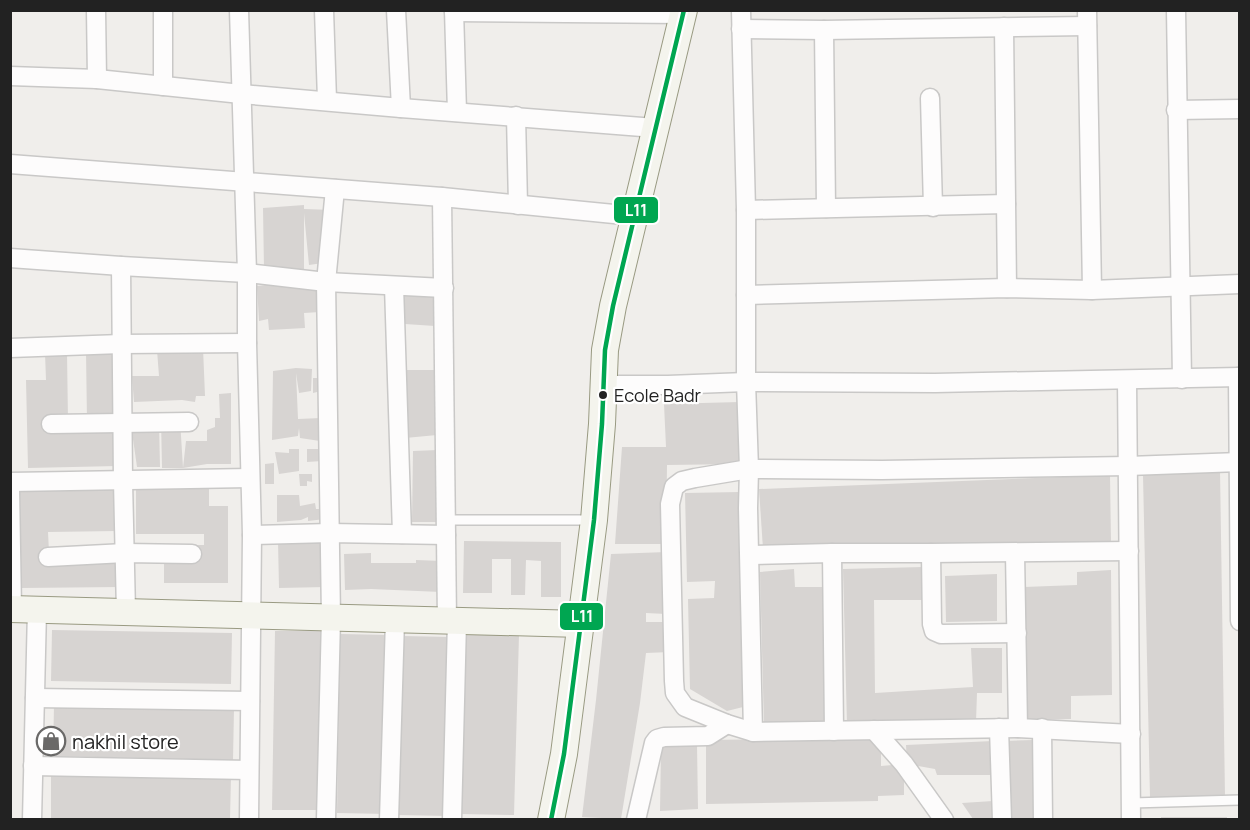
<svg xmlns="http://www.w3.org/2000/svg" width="1250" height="830" viewBox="0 0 1250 830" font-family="Manrope,sans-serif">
	<rect width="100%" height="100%" fill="#f0eeeb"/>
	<g fill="#d7d4d2">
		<polygon points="304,205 304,209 333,210 323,263 309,265 304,213 304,269 264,269 263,208"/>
		<polygon points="269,280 319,281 320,312 304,313 305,328 269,330 268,319 259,321 257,286 266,285"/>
		<polygon points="403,290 435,292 435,326 405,324"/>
		<polygon points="203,348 205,396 196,396 195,402 182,400 134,402 132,376 159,376 157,350"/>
		<polygon points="86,352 114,352 117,466 28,468 26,380 46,380 45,353 67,353 68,421 87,421"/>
		<polygon points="296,368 312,369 311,391 299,393 296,373 298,419 321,418 320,441 300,438 299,428 298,436 272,440 273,371"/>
		<polygon points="406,370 436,370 437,435 405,438"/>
		<polygon points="313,378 321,378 321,391 313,393"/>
		<polygon points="231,393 231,464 207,464 183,468 186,441 207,441 207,430 215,427 215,418 220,418 219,394"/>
		<polygon points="740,402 739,464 667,465 666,544 615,544 622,447 666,447 664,404"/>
		<polygon points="161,420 180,420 183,468 162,468"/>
		<polygon points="159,421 160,467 137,467 131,425"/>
		<polygon points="289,449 299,449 299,471 279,474 275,452 289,453"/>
		<polygon points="307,449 322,449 322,461 307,462"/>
		<polygon points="438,450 440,522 412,522 413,451"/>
		<polygon points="274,463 274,484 265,484 265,464"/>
		<polygon points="1220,470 1225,796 1150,798 1143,475"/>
		<polygon points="299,474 312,474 312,482 307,481 307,486 300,486"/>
		<polygon points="1110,475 1111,543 763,549 759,489"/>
		<polygon points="116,485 117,531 48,532 49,552 120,551 120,587 21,588 20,486"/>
		<polygon points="209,485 209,506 228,506 228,583 164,583 164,545 204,545 204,534 136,534 136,486"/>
		<polygon points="740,492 743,707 727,711 690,689 688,599 714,598 715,581 687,582 685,493"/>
		<polygon points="277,495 299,495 300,506 315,503 316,509 325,509 325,519 308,521 308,517 301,520 277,522"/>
		<polygon points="325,540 326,587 279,588 278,541"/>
		<polygon points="464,541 561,542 561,597 541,597 541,561 526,560 525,595 511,595 511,559 492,559 492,593 463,593"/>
		<polygon points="667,552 666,614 646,613 646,622 669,622 670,652 646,653 640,703 621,819 582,817 596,700 611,554"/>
		<polygon points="371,553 371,563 416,563 416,560 442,561 441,592 371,589 345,590 344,554"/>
		<polygon points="923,567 924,600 874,600 875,693 973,687 971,648 1002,648 1002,693 977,693 976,722 847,725 843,569"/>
		<polygon points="794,569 795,587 824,587 826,725 764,726 760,572"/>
		<polygon points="1111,570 1112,695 1071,696 1071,719 1026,720 1024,587 1077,585 1077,572"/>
		<polygon points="997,574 997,621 946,622 945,576"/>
		<polygon points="52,630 232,633 231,684 51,681"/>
		<polygon points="275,631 325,631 322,810 272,810"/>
		<polygon points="340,634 390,635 387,814 337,813"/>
		<polygon points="466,634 519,635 514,815 462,814"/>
		<polygon points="402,636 452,637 448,816 398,815"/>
		<polygon points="54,705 234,709 233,760 53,756"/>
		<polygon points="881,738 881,766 904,764 904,795 878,796 878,801 706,804 706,740"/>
		<polygon points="1033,740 1034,819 1007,819 1005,741"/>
		<polygon points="993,741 993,775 937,775 935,769 907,764 906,745"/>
		<polygon points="697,745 698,809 660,811 661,747"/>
		<polygon points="51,773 231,776 230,819 51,819"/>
		<polygon points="993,801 993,819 973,819 962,803"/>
		<rect x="1161" y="817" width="66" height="2"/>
	</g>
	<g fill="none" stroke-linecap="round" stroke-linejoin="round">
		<g stroke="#c9c8c7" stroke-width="12">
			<g id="lane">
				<polyline points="446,520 592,520"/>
				<polyline points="1131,803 1240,800"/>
			</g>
		</g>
		<g stroke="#c9c8c7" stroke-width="21">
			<g id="street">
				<polyline points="96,10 97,79"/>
				<polyline points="163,10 163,86"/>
				<polyline points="239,10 247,273 247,343 252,535 249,820"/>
				<polyline points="324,10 327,100"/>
				<polyline points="396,10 401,108"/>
				<polyline points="454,10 457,112"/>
				<polyline points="741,10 746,210 746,382 749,469 748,508 753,732"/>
				<polyline points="1087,10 1092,290"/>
				<polyline points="1176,10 1182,379"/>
				<polyline points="454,12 683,14"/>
				<polyline points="1004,27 1007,288"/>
				<polyline points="741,29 824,30 1087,26"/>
				<polyline points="824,30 826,208"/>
				<polyline points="10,76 97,79 241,94 401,108 655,128"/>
				<polyline points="930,98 933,207"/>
				<polyline points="1176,110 1240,109"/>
				<polyline points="516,116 518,205"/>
				<polyline points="10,164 442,197 634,216"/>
				<polyline points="442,197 447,621"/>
				<polyline points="746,210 1006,204"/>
				<polyline points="10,258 121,266 247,273 326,282 444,288"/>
				<polyline points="121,266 123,481 126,612"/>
				<polyline points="394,286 402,534"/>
				<polyline points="746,295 1007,288 1092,290 1240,284"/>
				<polyline points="10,348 121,344 247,343"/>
				<polyline points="1238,377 1240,621"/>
				<polyline points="1127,380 1131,820"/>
				<polyline points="603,385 668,385 746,382 935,383 1240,377"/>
				<polyline points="51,424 189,422"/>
				<polyline points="10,482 250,478"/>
				<polyline points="10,489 12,609"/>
				<polyline points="252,535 330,533 446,535"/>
				<polyline points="832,553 834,731"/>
				<polyline points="931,553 932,624 934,631 941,634 1017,633"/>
				<polyline points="1015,553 1018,728"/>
				<polyline points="750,555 832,553 931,553 1129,551"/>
				<polyline points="48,557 125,553 192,554"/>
				<polyline points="35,698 250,701"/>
				<polyline points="999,728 1002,820"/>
				<polyline points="1042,728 1043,820"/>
				<polyline points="874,730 904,764 944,820"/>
				<polyline points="1131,734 1018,728 753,732 727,724 685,707 675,693 674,681 670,504 674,487 682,481 695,478 749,469 882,470 1128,466 1240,462"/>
				<polyline points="33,766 249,770"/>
				<polyline points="32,820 37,610"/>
				<polyline points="326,820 331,618 326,282 335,189"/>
				<polyline points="389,820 395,620"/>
				<polyline points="452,820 457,621"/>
				<polyline points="636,820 654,743 657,739 664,737 708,736 727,724"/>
			</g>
		</g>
		<g stroke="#999a82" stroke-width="28">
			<g id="secondary">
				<polyline points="10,609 581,624"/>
				<polyline points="551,820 564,754 594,520 602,424 605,350 613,306 684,10"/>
			</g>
		</g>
		<use href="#lane" stroke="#fdfcfc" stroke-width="9"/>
		<use href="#street" stroke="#fdfcfc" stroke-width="18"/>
		<use href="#secondary" stroke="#f4f4ed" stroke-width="26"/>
		<g stroke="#fff" stroke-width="9">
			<polyline id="bus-1" points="551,820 564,754 594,520 602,424 605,350 613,306 684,10"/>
		</g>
		<use href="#bus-1" stroke="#00a651" stroke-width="4.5"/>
	</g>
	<defs>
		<g id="shop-ring" transform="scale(1.5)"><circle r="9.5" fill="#fff" stroke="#6a6968" stroke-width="1.5"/><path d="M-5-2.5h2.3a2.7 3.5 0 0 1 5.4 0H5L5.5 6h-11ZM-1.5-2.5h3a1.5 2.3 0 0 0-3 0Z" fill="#6a6968"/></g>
	</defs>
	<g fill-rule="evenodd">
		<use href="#shop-ring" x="51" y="741"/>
	</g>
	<circle fill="#222" stroke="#fff" stroke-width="2" cx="603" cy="395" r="5"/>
	<g text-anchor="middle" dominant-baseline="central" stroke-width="4.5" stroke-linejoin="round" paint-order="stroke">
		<g font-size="18" fill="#222" stroke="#fff" text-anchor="start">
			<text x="614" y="395">Ecole Badr</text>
		</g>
		<g font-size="20" fill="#222" stroke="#fff" text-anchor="start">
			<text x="72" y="741">nakhil store</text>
		</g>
	</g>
	<g stroke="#fff" stroke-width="2">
		<rect x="613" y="196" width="46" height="28" rx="6" fill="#00a651"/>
		<rect x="559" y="602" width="45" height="29" rx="6" fill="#00a651"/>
	</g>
	<g font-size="16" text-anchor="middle" font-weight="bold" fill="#fff">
		<text x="636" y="216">L11</text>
		<text x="582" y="622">L11</text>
	</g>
	<rect width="1250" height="830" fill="none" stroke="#222222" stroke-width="24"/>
</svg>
